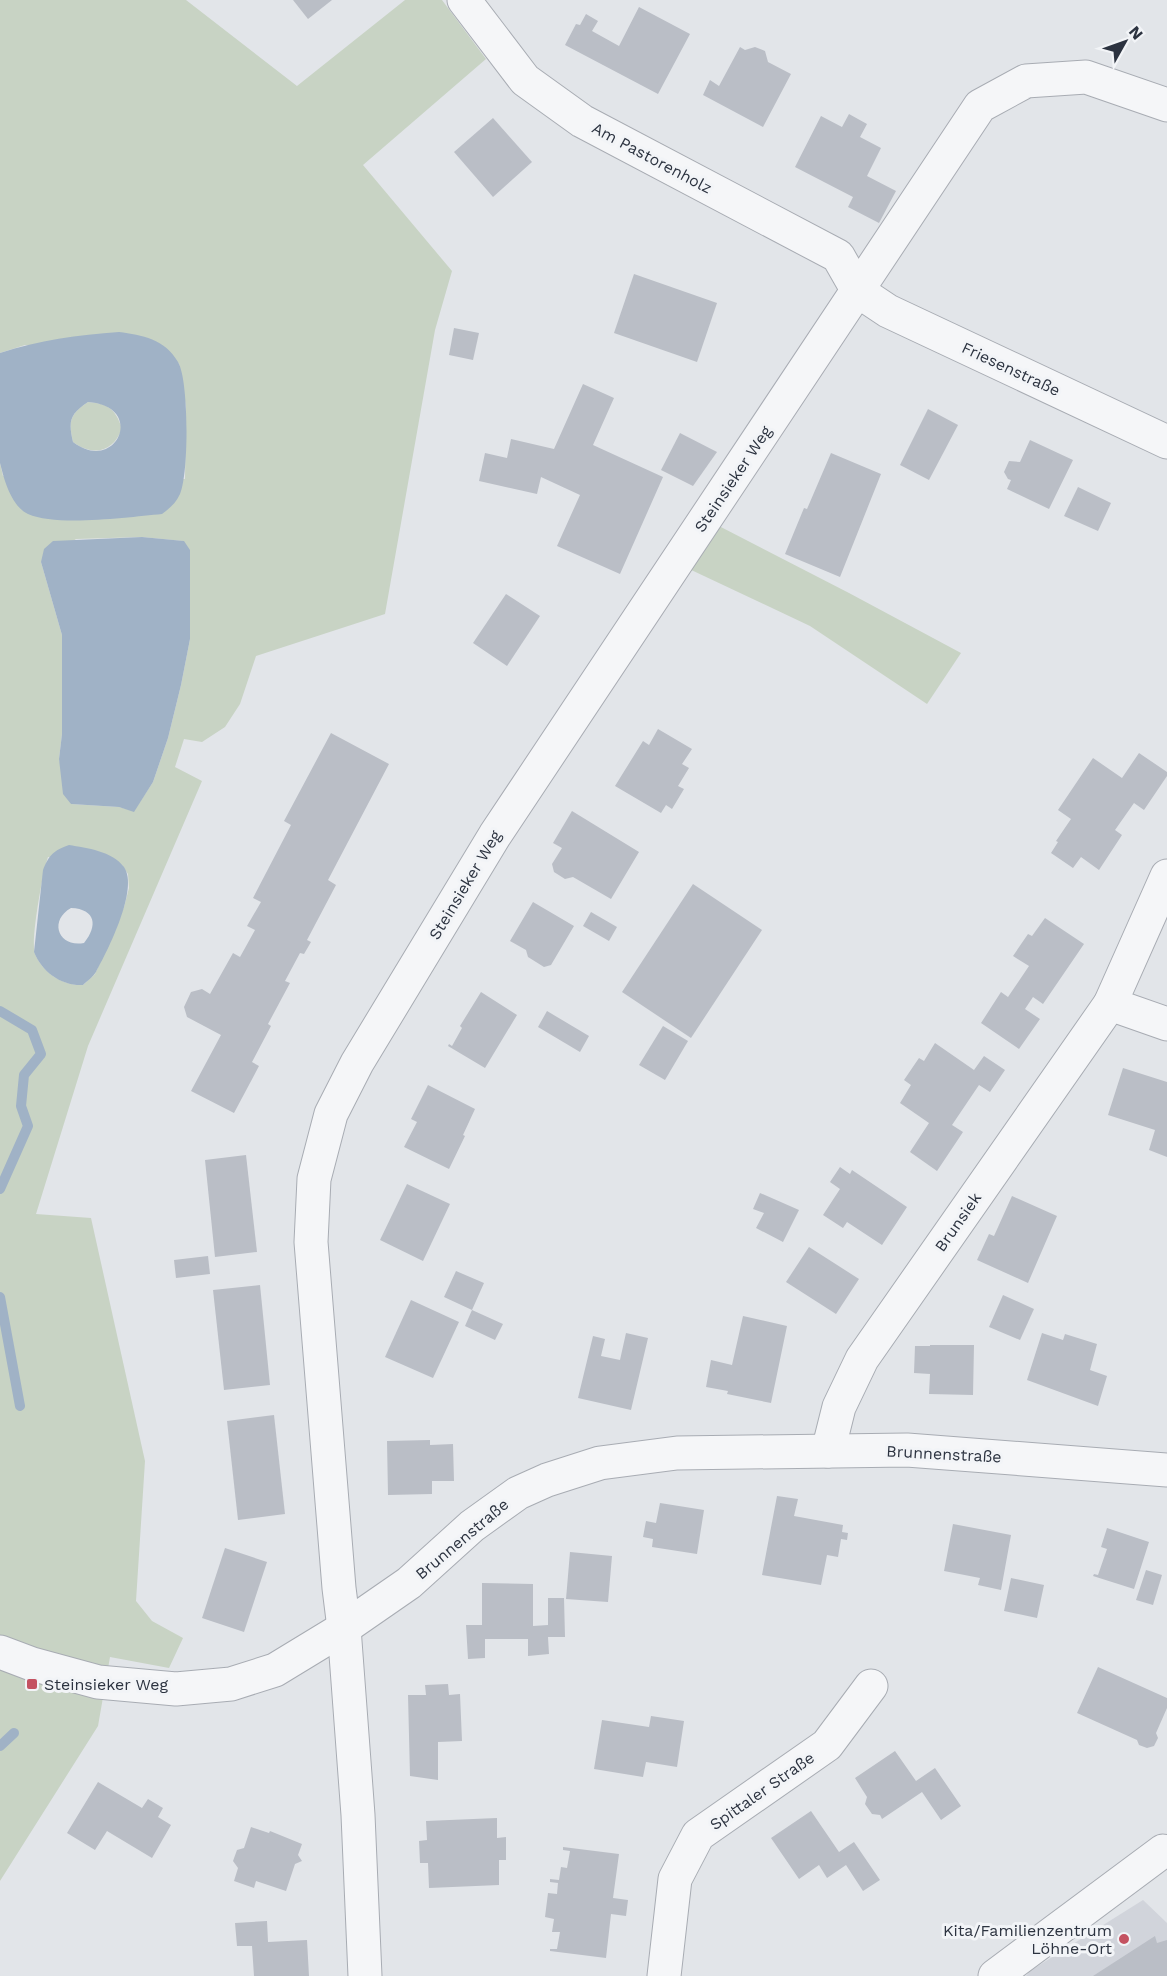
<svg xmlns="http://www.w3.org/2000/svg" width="1167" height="1976" viewBox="0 0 1167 1976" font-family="'Work Sans',sans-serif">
	<rect width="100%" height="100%" fill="#e2e5e9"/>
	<polygon fill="#d1d4db" points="1143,1900 1167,1923 1167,1976 1026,1976 1030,1971"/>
	<g fill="#c8d3c4" fill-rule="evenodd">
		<path d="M 0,0 L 186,0 L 297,86 L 405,0 L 442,0 L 486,59 L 363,165 L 452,271 L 435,330 L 385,614 L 256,656 L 240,704 L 225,727 L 202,742 L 184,739 L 175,767 L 202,781 L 88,1046 L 36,1214 L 91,1218 L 145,1461 L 136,1601 L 152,1621 L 183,1638 L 169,1668 L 110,1657 L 98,1726 L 0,1881 L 0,463 L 3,476 L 185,479 L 186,407 L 179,363 L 25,345 L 0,353 ZM 142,537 L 183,541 L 190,551 L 190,639 L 181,685 L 168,738 L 153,782 L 134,811 L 119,807 L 71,804 L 59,759 L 62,734 L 62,635 L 41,562 L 76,539 ZM 48,857 L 122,865 L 128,874 L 129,888 L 124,907 L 95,974 L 83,985 C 63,986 43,973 35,954 C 30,942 43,871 48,857 Z"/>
		<path d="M 88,402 C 109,404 114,408 122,428 C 114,452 93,457 73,442 C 68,421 70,414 88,402 Z"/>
		<polygon points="717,525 849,593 961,653 927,704 810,626 687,568"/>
	</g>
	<g fill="#a0b2c6" fill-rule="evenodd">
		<path d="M 119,332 C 142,335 165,339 178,362 C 189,380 189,474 180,494 C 176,503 170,508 162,514 C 129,517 57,527 28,514 C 11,506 4,479 0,463 L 0,353 C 39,340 78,335 119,332 ZM 88,402 C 147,406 116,475 73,442 C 68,421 70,414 88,402 Z"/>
		<polygon points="142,537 184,541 190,550 190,639 181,685 168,738 153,782 134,812 119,807 71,804 63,794 59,759 62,734 62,635 41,562 44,549 53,541"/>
		<path d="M 69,845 C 87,848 112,851 124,867 C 139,889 108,950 96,972 C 93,977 87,981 83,985 C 61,986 42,972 34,952 L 43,870 C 49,855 54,850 69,845 ZM 71,908 C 96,909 98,926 84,943 C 59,948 48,921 71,908 Z"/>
	</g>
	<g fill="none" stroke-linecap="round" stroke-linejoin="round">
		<g stroke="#a0b2c6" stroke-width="10">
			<polyline points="0,1011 32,1030 41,1054 24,1075 21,1106 28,1126 0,1189"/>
			<polyline points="0,1297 20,1406"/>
			<polyline points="0,1746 14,1733"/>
		</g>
	</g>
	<g fill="#babec6">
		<polygon points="293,0 332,0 308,19"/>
		<polygon points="639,7 690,34 658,94 565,45 576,24 580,25 586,14 598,21 592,31 619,46"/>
		<polygon points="740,47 745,50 755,47 765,51 768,62 791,74 763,127 703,95 710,80 719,86"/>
		<polygon points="849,114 867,124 860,137 881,148 867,176 896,191 879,223 848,207 853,197 795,167 821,116 842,127"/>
		<polygon points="493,118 532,162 493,197 454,152"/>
		<polygon points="634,274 717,303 697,362 614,333"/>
		<polygon points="454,328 479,333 473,360 449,355"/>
		<polygon points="583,384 614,398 593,445 663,477 620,574 557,546 580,495 541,477 537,494 479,481 485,453 507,458 511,439 554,449"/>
		<polygon points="928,409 958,425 929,480 900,465"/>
		<polygon points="680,433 717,452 693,486 661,470"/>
		<polygon points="1030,440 1073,460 1049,509 1007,489 1011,480 1008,479 1004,472 1009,461 1020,462"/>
		<polygon points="831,453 881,474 840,577 785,554 804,508 807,509"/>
		<polygon points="1078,487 1111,503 1098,531 1064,516"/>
		<polygon points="506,594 540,616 507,666 473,643"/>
		<polygon points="658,729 692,749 682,764 689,768 678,786 684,789 672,809 666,805 661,813 615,786 643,741 649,745"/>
		<polygon points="331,733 389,764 328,880 336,885 307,940 311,942 304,954 300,953 285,981 290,983 268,1024 271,1026 252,1062 259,1066 234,1113 191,1091 221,1035 187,1017 184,1007 191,992 202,989 210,994 233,953 240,957 255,930 247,926 261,902 253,898 291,825 284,821"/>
		<polygon points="1139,753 1167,772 1167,776 1144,810 1134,803 1115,830 1122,835 1099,870 1081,857 1073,868 1051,853 1058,842 1056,841 1071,819 1058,810 1093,758 1122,778"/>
		<polygon points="572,811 639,852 611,899 573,877 565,879 554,872 552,864 562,848 553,843"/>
		<polygon points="693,884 762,930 691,1038 622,992"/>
		<polygon points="533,902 574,926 551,965 544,967 528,957 526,950 510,941"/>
		<polygon points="591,912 617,927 609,941 583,926"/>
		<polygon points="1045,918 1084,944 1043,1004 1033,997 1025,1009 1040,1019 1019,1049 981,1023 1001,992 1008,997 1029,966 1013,956 1028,934 1032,936"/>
		<polygon points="481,992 517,1015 485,1068 448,1046 449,1044 452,1046 462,1028 460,1026"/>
		<polygon points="547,1011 589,1036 580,1052 538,1027"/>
		<polygon points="663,1026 688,1041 665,1080 639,1065"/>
		<polygon points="935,1043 974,1070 984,1056 1005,1070 990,1092 979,1085 952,1125 963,1132 937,1171 910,1152 929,1123 900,1103 911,1085 904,1080 919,1058 924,1061"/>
		<polygon points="1123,1068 1167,1082 1167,1157 1149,1150 1155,1130 1108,1115"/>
		<polygon points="428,1085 475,1109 463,1135 465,1136 449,1169 404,1147 417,1122 411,1119"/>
		<polygon points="246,1155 257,1252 215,1257 205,1160"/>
		<polygon points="840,1167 850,1174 852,1170 907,1207 882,1245 847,1222 843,1228 823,1215 840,1189 830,1182"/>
		<polygon points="407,1184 450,1204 423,1261 380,1240"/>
		<polygon points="760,1193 799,1210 783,1242 756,1228 764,1213 753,1209"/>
		<polygon points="1012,1196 1057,1216 1028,1283 977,1260 989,1234 994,1236"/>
		<polygon points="809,1247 859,1279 836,1314 786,1282"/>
		<polygon points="208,1256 210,1274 176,1278 174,1260"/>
		<polygon points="456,1271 484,1283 472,1310 503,1324 495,1340 465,1326 472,1310 444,1297"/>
		<polygon points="260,1285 270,1385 224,1390 213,1290"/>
		<polygon points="1003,1295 1034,1309 1020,1340 989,1327"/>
		<polygon points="411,1300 459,1322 433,1378 385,1357"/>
		<polygon points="743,1316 787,1326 771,1403 727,1394 728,1391 706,1387 711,1360 732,1365"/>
		<polygon points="626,1333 648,1338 631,1410 578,1398 593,1336 605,1339 601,1356 620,1360"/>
		<polygon points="1042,1333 1063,1340 1065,1334 1097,1344 1090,1370 1107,1376 1098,1406 1027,1380"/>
		<polygon points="930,1345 974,1345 973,1395 929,1394 930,1374 914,1373 915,1346 930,1346"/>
		<polygon points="274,1415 285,1514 238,1520 227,1421"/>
		<polygon points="430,1440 430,1445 453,1444 454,1481 432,1481 432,1494 388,1495 387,1441"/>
		<polygon points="777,1496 798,1499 794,1516 843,1525 842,1532 848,1533 847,1540 841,1539 838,1557 827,1555 821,1585 762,1575"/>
		<polygon points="660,1503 704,1510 697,1554 652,1547 653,1539 643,1537 646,1521 656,1523"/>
		<polygon points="953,1524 1011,1535 1001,1590 978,1585 980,1578 944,1571"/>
		<polygon points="1107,1528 1149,1542 1134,1589 1093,1576 1094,1574 1098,1575 1107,1549 1101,1547"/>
		<polygon points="225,1548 267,1562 244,1632 202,1618"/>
		<polygon points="570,1552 612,1556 608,1602 566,1599"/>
		<polygon points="1146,1570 1162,1575 1153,1605 1136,1600"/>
		<polygon points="1011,1578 1044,1585 1037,1618 1004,1611"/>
		<polygon points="482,1583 533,1584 533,1626 548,1625 548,1598 564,1598 565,1637 548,1637 549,1654 528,1656 528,1639 485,1639 485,1658 468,1659 466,1625 482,1625"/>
		<polygon points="1098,1667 1167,1698 1167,1708 1156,1733 1158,1738 1154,1746 1147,1748 1139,1745 1137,1740 1077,1713"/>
		<polygon points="448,1684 449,1695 460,1694 462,1741 438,1742 438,1780 410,1776 408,1695 426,1695 425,1685"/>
		<polygon points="651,1716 684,1721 677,1767 646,1762 643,1777 594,1769 602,1720 649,1727"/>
		<polygon points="895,1751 916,1781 935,1768 961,1806 941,1820 922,1792 882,1819 880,1815 872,1814 865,1804 867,1797 855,1778"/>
		<polygon points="98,1782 142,1808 148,1799 163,1808 158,1817 171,1825 152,1858 107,1831 95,1850 67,1833"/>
		<polygon points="811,1811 839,1852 854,1842 880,1880 863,1891 846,1865 827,1878 819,1865 799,1879 771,1838"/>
		<polygon points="497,1818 497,1838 506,1837 506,1860 499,1860 499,1885 429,1888 428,1863 420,1863 419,1841 427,1840 426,1821"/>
		<polygon points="251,1827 269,1833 270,1831 302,1844 298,1855 302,1861 295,1864 286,1891 256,1881 254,1888 234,1881 238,1868 233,1861 237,1850 244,1848"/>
		<polygon points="563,1847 619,1854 613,1898 628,1900 626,1916 611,1914 606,1958 550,1951 550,1949 557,1949 560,1932 552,1932 554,1919 545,1917 548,1893 557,1894 558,1883 550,1882 550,1879 559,1880 561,1867 567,1868 570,1851 563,1850"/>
		<polygon points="267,1921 268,1942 307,1940 309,1976 254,1976 252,1946 237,1946 235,1923"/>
		<polygon points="1155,1936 1157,1943 1167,1940 1167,1976 1093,1976"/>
	</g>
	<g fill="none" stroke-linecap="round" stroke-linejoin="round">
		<g stroke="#a8acb3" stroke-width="35">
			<g id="minor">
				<polyline points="464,0 525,80 582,121 838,256 858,291 888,311 1167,442"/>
				<polyline points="1110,1004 1167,1024"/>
				<polyline points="828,1451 839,1407 862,1359 1110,1004 1167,876"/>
				<polyline points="0,1652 32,1664 98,1682 176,1689 231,1684 275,1670 344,1628 409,1583 472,1526 518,1493 547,1480 600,1463 677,1453 907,1450 1167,1470"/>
				<polyline points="365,1976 358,1815 344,1628 339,1588 311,1242 314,1179 331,1114 357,1063 495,835 980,106 1026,81 1086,77 1167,105"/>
				<polyline points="664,1976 675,1879 698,1835 827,1745 871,1686"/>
				<polyline points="995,1976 1163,1851 1167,1852"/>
			</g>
		</g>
		<use href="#minor" stroke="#f5f6f8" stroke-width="33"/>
	</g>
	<g fill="#c45261" stroke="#f2f4f7" stroke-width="2">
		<rect x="26" y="1678" width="12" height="12" rx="3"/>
		<circle cx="1124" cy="1939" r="6"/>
	</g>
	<g text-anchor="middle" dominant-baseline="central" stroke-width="6" stroke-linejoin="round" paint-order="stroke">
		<g font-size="16" fill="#2c3340" stroke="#f2f4f7">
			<text transform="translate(652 158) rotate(28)">Am Pastorenholz</text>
			<text transform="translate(1011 369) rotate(25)">Friesenstraße</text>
			<text transform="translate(733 479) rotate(-56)">Steinsieker Weg</text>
			<text transform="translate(465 885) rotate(-59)">Steinsieker Weg</text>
			<text transform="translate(958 1222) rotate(-55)">Brunsiek</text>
			<text transform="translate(944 1454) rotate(3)">Brunnenstraße</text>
			<text transform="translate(462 1539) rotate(-40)">Brunnenstraße</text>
			<text transform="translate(762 1791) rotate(-35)">Spittaler Straße</text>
		</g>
		<g font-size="16" fill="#2c3340" stroke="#f2f4f7" text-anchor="start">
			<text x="44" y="1684">Steinsieker Weg</text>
			<text x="1112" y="1930" text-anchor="end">Kita/Familienzentrum<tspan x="1112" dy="18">Löhne-Ort</tspan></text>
		</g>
	</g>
	<g transform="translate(1125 42) rotate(50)" stroke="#f2f4f7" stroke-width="4.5" paint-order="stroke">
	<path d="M0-4.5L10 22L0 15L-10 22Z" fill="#2c3340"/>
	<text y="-9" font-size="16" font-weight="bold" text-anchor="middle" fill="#2c3340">N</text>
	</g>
</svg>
